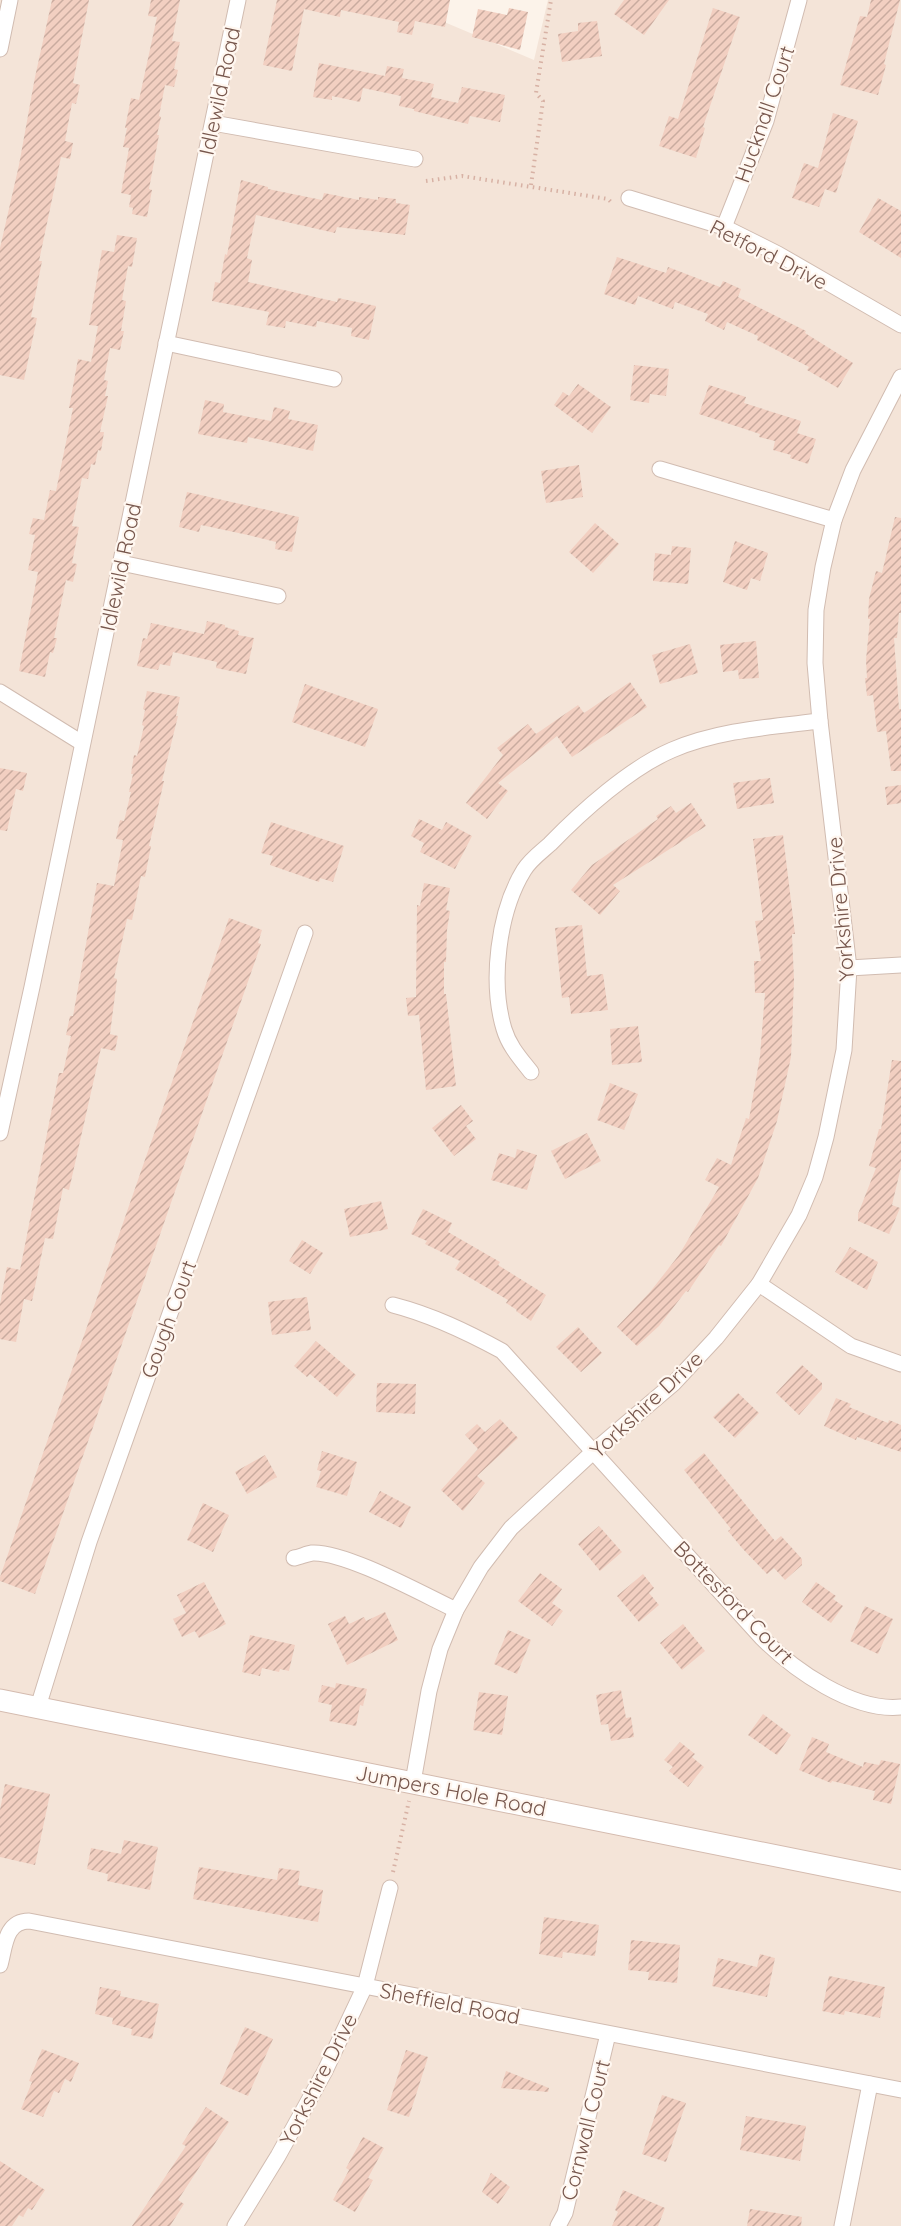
<svg xmlns="http://www.w3.org/2000/svg" width="901" height="2226" viewBox="0 0 901 2226" font-family="Quicksand,sans-serif">
	<defs>
		<pattern id="building-hatch" width="6" height="6" patternUnits="userSpaceOnUse" patternTransform="scale(1.5)"><rect width="6" height="6" fill="#f2cfc1"/><path d="M-1 1l2-2M0 6l6-6M5 7l2-2" fill="none" stroke="#c9ab9f"/></pattern>
	</defs>
	<rect width="100%" height="100%" fill="#fcf3ea"/>
	<polygon fill="#f4e4d8" points="0,0 392,0 534,60 548,0 901,0 901,2226 0,2226"/>
	<g fill="url(#building-hatch)">
		<polygon points="52,0 89,0 73,83 80,85 76,104 72,103 65,141 73,143 70,159 61,157 39,261 42,261 31,317 37,318 24,380 0,375 0,248 19,165 35,77"/>
		<polygon points="151,0 180,0 172,41 180,42 174,69 178,70 174,87 165,85 159,116 161,117 157,135 159,135 149,189 152,190 147,217 132,214 133,208 129,207 131,195 121,193 129,148 123,147 127,128 125,128 131,98 139,100 157,17 148,16"/>
		<polygon points="277,0 450,0 445,27 415,21 412,35 397,32 399,22 341,10 340,17 304,9 292,71 263,65"/>
		<polygon points="624,0 669,0 644,35 614,14"/>
		<polygon points="871,0 900,0 884,64 886,65 878,95 840,85 860,16 867,17"/>
		<polygon points="509,8 528,12 520,50 472,37 478,9 507,15"/>
		<polygon points="713,8 740,17 703,127 705,128 696,158 659,146 669,116 678,119"/>
		<polygon points="597,21 602,56 562,62 558,34 578,31 578,23"/>
		<polygon points="319,63 385,76 387,66 404,69 402,78 434,84 431,97 458,103 462,87 505,95 500,122 470,116 468,124 414,111 414,109 399,106 401,96 363,88 360,102 332,96 332,100 313,97"/>
		<polygon points="833,113 858,121 836,193 825,189 819,207 792,198 804,163 818,168"/>
		<polygon points="241,180 268,187 268,189 322,200 324,193 359,200 359,197 378,200 378,197 396,199 396,203 410,205 405,235 337,227 335,233 256,215 247,258 252,260 248,282 337,302 338,298 376,306 369,340 351,336 352,328 317,321 316,327 286,321 285,328 266,325 269,312 212,301 215,282 220,283 225,254 227,255"/>
		<polygon points="878,198 901,211 901,258 859,232"/>
		<polygon points="117,235 137,238 132,267 128,266 122,300 126,301 121,331 124,331 120,350 110,348 104,380 108,381 105,396 108,396 100,432 104,432 101,451 98,450 95,465 91,464 88,479 82,478 72,526 79,527 72,563 77,564 73,582 66,580 54,638 57,638 53,653 50,652 45,677 19,671 38,572 28,570 35,535 29,534 33,518 44,520 50,490 56,491 73,408 69,408 78,359 91,362 98,326 89,325 102,250 114,252"/>
		<polygon points="617,257 666,273 668,267 720,287 723,281 741,289 738,297 806,331 805,333 853,363 838,388 807,370 809,367 757,340 758,336 727,322 724,330 705,321 708,314 675,302 673,309 638,296 635,305 604,294"/>
		<polygon points="634,365 669,369 666,396 650,394 649,403 630,400"/>
		<polygon points="578,384 611,407 592,433 554,405 563,392 569,396"/>
		<polygon points="709,385 746,397 744,403 801,421 797,433 816,439 808,464 790,458 791,455 773,450 775,441 759,437 760,434 699,414"/>
		<polygon points="205,400 224,404 223,412 271,421 274,407 290,411 288,419 318,425 313,451 248,437 247,443 198,434"/>
		<polygon points="579,465 583,497 546,503 541,471"/>
		<polygon points="187,492 299,517 292,552 275,549 276,542 248,535 201,525 199,532 179,527"/>
		<polygon points="895,517 901,518 901,613 899,613 897,638 894,638 899,709 901,709 901,771 891,771 886,731 877,732 873,695 867,696 865,678 867,678 866,660 870,619 868,619 869,599 876,571 882,573"/>
		<polygon points="595,523 619,544 593,573 569,552"/>
		<polygon points="735,541 768,553 760,581 751,578 747,590 723,582"/>
		<polygon points="672,546 691,548 688,584 653,581 655,553 671,555"/>
		<polygon points="207,621 225,625 225,627 239,631 238,635 254,638 246,674 216,668 217,662 173,652 170,666 160,664 158,670 137,666 143,638 147,639 151,623 204,634"/>
		<polygon points="756,641 759,678 739,679 738,670 723,672 720,645"/>
		<polygon points="690,644 698,673 660,684 652,655"/>
		<polygon points="630,682 647,707 572,757 557,736 498,783 508,791 487,819 466,803 503,755 497,748 528,724 536,734 578,705 584,713"/>
		<polygon points="305,684 378,709 365,747 292,722"/>
		<polygon points="147,691 180,697 176,716 178,716 162,781 164,781 149,846 151,846 145,877 141,876 132,920 127,919 114,978 117,979 110,1034 118,1036 115,1051 101,1048 69,1190 63,1188 53,1239 45,1238 32,1301 24,1299 16,1342 0,1339 0,1304 7,1267 20,1270 59,1073 63,1073 71,1036 66,1035 70,1016 73,1016 97,883 114,886 123,840 116,839 120,820 124,821 131,792 129,792 133,774 131,774 134,755 137,756 144,726 142,725 145,710 143,709"/>
		<polygon points="0,768 27,773 23,791 16,789 7,831 0,830"/>
		<polygon points="770,778 774,803 737,809 733,783"/>
		<polygon points="901,785 901,803 887,805 885,787"/>
		<polygon points="691,803 706,826 613,885 620,891 600,915 571,890 592,865 658,819 656,816 671,806 676,813"/>
		<polygon points="419,819 442,830 446,822 472,836 455,869 420,852 424,843 411,836"/>
		<polygon points="271,822 344,846 333,882 320,878 319,882 270,865 273,856 261,853"/>
		<polygon points="783,835 795,934 792,934 794,980 791,1057 777,1121 758,1178 721,1246 719,1245 688,1292 686,1291 659,1326 637,1346 617,1327 650,1292 679,1255 719,1187 705,1180 717,1158 731,1165 746,1118 749,1119 760,1056 765,993 755,993 754,961 761,961 755,921 763,920 753,839"/>
		<polygon points="424,883 450,888 446,910 450,911 447,930 446,962 444,962 444,994 446,994 456,1086 426,1090 419,1015 408,1016 406,998 416,997 417,905 420,906"/>
		<polygon points="229,918 262,930 258,943 261,944 35,1594 0,1581 0,1577"/>
		<polygon points="582,925 587,976 603,974 608,1010 571,1014 569,997 562,998 555,928"/>
		<polygon points="638,1026 642,1062 612,1065 610,1029"/>
		<polygon points="892,1060 901,1061 901,1167 892,1205 900,1208 889,1234 858,1221 858,1214 876,1168 869,1166 879,1129 881,1129"/>
		<polygon points="610,1083 638,1094 624,1130 597,1120"/>
		<polygon points="461,1105 473,1121 466,1126 476,1139 454,1156 432,1128"/>
		<polygon points="587,1133 601,1161 565,1179 551,1151"/>
		<polygon points="517,1149 537,1155 527,1190 491,1180 499,1153 515,1158"/>
		<polygon points="381,1201 388,1229 350,1237 344,1209"/>
		<polygon points="423,1209 452,1223 448,1232 500,1262 498,1265 546,1295 531,1321 516,1311 517,1310 506,1303 508,1300 455,1269 460,1261 425,1244 427,1241 411,1234"/>
		<polygon points="302,1240 323,1253 310,1274 289,1261"/>
		<polygon points="850,1247 878,1262 867,1290 835,1272"/>
		<polygon points="307,1297 311,1330 272,1335 268,1302"/>
		<polygon points="578,1327 602,1353 581,1372 556,1347"/>
		<polygon points="316,1341 356,1375 337,1397 310,1374 307,1377 294,1366"/>
		<polygon points="802,1365 822,1383 822,1389 799,1415 776,1393"/>
		<polygon points="377,1383 416,1384 415,1414 376,1412"/>
		<polygon points="738,1393 759,1413 735,1438 713,1417"/>
		<polygon points="836,1398 851,1404 849,1407 888,1423 889,1420 901,1425 901,1452 857,1437 856,1440 824,1426"/>
		<polygon points="500,1419 518,1438 477,1476 485,1483 463,1511 441,1490 478,1449 465,1435 477,1424 485,1432"/>
		<polygon points="322,1451 357,1462 347,1496 316,1487 321,1471 317,1470"/>
		<polygon points="704,1453 775,1541 781,1536 802,1559 802,1565 785,1580 774,1568 767,1574 742,1548 728,1531 731,1529 684,1470"/>
		<polygon points="265,1455 277,1477 247,1494 235,1472"/>
		<polygon points="380,1491 411,1507 401,1528 369,1512"/>
		<polygon points="203,1503 229,1515 213,1552 187,1540"/>
		<polygon points="599,1526 622,1552 600,1571 578,1544"/>
		<polygon points="540,1573 562,1589 552,1603 563,1611 552,1626 518,1601"/>
		<polygon points="643,1574 654,1588 649,1593 659,1605 639,1622 617,1596"/>
		<polygon points="204,1582 226,1624 199,1638 195,1631 182,1637 173,1619 186,1613 177,1595"/>
		<polygon points="816,1582 836,1596 833,1599 843,1606 831,1623 802,1602"/>
		<polygon points="865,1606 893,1619 878,1654 850,1641"/>
		<polygon points="385,1612 398,1640 347,1665 328,1624 345,1616 349,1624 364,1617 366,1621"/>
		<polygon points="683,1624 705,1651 682,1670 660,1643"/>
		<polygon points="508,1630 531,1640 517,1674 494,1664"/>
		<polygon points="250,1635 295,1645 289,1671 280,1669 279,1672 262,1668 260,1676 242,1672"/>
		<polygon points="336,1683 367,1689 363,1706 360,1705 356,1726 329,1721 332,1705 318,1702 322,1685 335,1688"/>
		<polygon points="621,1690 626,1718 631,1717 634,1737 611,1741 608,1724 601,1725 596,1695"/>
		<polygon points="479,1692 508,1696 502,1735 473,1730"/>
		<polygon points="763,1714 791,1735 777,1755 748,1735"/>
		<polygon points="812,1737 829,1744 826,1752 863,1767 864,1762 879,1765 881,1760 900,1764 891,1804 873,1800 875,1791 832,1781 831,1783 799,1770"/>
		<polygon points="680,1742 695,1754 692,1757 704,1767 688,1787 669,1771 673,1767 664,1760"/>
		<polygon points="5,1784 50,1794 35,1865 0,1857 0,1810"/>
		<polygon points="124,1840 158,1847 150,1890 107,1881 108,1874 87,1869 91,1848 121,1854"/>
		<polygon points="199,1867 277,1880 279,1868 300,1871 298,1885 323,1890 318,1922 193,1899"/>
		<polygon points="544,1917 599,1925 595,1956 563,1952 562,1958 539,1954"/>
		<polygon points="631,1940 680,1945 677,1983 648,1980 649,1972 628,1970"/>
		<polygon points="760,1954 775,1958 767,1997 712,1986 718,1958 757,1967"/>
		<polygon points="829,1976 885,1987 880,2018 845,2011 844,2015 822,2011"/>
		<polygon points="100,1987 121,1991 120,1996 159,2004 152,2039 131,2035 132,2029 112,2024 113,2018 95,2014"/>
		<polygon points="245,2027 273,2039 248,2096 220,2084"/>
		<polygon points="42,2049 79,2063 71,2082 65,2079 59,2093 54,2091 43,2117 21,2109 32,2082 29,2081"/>
		<polygon points="406,2050 428,2057 409,2117 387,2110"/>
		<polygon points="506,2071 549,2088 548,2092 501,2088"/>
		<polygon points="662,2095 686,2103 666,2162 642,2154"/>
		<polygon points="206,2107 229,2122 178,2200 184,2204 170,2226 132,2226 186,2146 182,2144"/>
		<polygon points="746,2116 806,2126 800,2161 740,2150"/>
		<polygon points="363,2137 384,2148 368,2178 373,2180 355,2212 333,2200 349,2170 346,2168"/>
		<polygon points="0,2161 45,2190 32,2210 28,2208 23,2217 19,2215 12,2226 0,2226"/>
		<polygon points="491,2173 510,2187 498,2204 482,2192"/>
		<polygon points="623,2190 665,2208 658,2226 612,2226 618,2212 615,2210"/>
		<polygon points="750,2209 802,2217 801,2226 747,2226"/>
	</g>
	<g fill="none" stroke-linecap="round" stroke-linejoin="round">
		<g stroke="#d1bcb1" stroke-width="17">
			<g id="minor">
				<polyline points="0,49 10,0"/>
				<polyline points="213,123 415,159"/>
				<polyline points="629,198 724,227 778,254 901,325"/>
				<polyline points="724,227 766,121 799,0"/>
				<polyline points="166,343 334,379"/>
				<polyline points="660,469 834,520"/>
				<polyline points="121,563 278,596"/>
				<polyline points="0,692 82,743"/>
				<polyline points="849,968 901,965"/>
				<path d="M 531,1072 C 520,1058 509,1046 504,1029 C 490,982 498,912 524,870 C 530,860 541,852 550,844 C 582,811 630,768 672,750 C 719,730 770,727 820,721"/>
				<polyline points="0,1133 32,987 238,0"/>
				<polyline points="759,1284 851,1346 901,1364"/>
				<path d="M 393,1305 C 432,1315 467,1332 502,1351 L 762,1638 C 794,1670 853,1712 901,1707"/>
				<path d="M 294,1558 C 300,1557 306,1554 312,1553 C 345,1551 424,1595 456,1610"/>
				<polyline points="38,1707 89,1542 305,933"/>
				<polyline points="413,1782 429,1691 440,1649 456,1610 481,1567 511,1528 594,1451 674,1383 716,1338 759,1284 799,1215 815,1177 826,1137 844,1050 849,968 820,721 815,663 816,610 823,567 834,520 853,470 901,377"/>
				<path d="M 0,1965 C 5,1947 5,1921 29,1921 L 901,2090"/>
				<polyline points="235,2226 278,2156 325,2071 365,1986 390,1888"/>
				<polyline points="558,2226 565,2213 608,2034"/>
				<polyline points="842,2226 870,2084"/>
			</g>
		</g>
		<g stroke="#d4bbaf" stroke-width="23">
			<polyline id="secondary" points="0,1700 901,1881"/>
		</g>
		<g stroke="#d7b1a4" stroke-width="4" stroke-dasharray="1.5 4.5" stroke-linecap="butt">
			<polyline points="426,181 462,176 608,199 613,204"/>
			<polyline points="531,185 543,101 536,93 551,0"/>
			<polyline points="393,1872 409,1801"/>
		</g>
		<use href="#minor" stroke="#fff" stroke-width="15"/>
		<use href="#secondary" stroke="#fff" stroke-width="21"/>
	</g>
	<g text-anchor="middle" dominant-baseline="central" stroke-width="4.5" stroke-linejoin="round" paint-order="stroke">
		<g font-size="21" fill="#77574d" stroke="#fff7f0">
			<text transform="translate(219 91) rotate(-78)">Idlewild Road</text>
			<text transform="translate(764 114) rotate(-71)">Hucknall Court</text>
			<text transform="translate(769 254) rotate(27)">Retford Drive</text>
			<text transform="translate(120 567) rotate(-78)">Idlewild Road</text>
			<text transform="translate(840 909) rotate(-95)">Yorkshire Drive</text>
			<text transform="translate(168 1319) rotate(-70)">Gough Court</text>
			<text transform="translate(646 1404) rotate(-43)">Yorkshire Drive</text>
			<text transform="translate(734 1602) rotate(46)">Bottesford Court</text>
			<text transform="translate(451 1790) rotate(11)">Jumpers Hole Road</text>
			<text transform="translate(450 2003) rotate(11)">Sheffield Road</text>
			<text transform="translate(318 2079) rotate(-63)">Yorkshire Drive</text>
			<text transform="translate(585 2130) rotate(-76)">Cornwall Court</text>
		</g>
	</g>
</svg>
